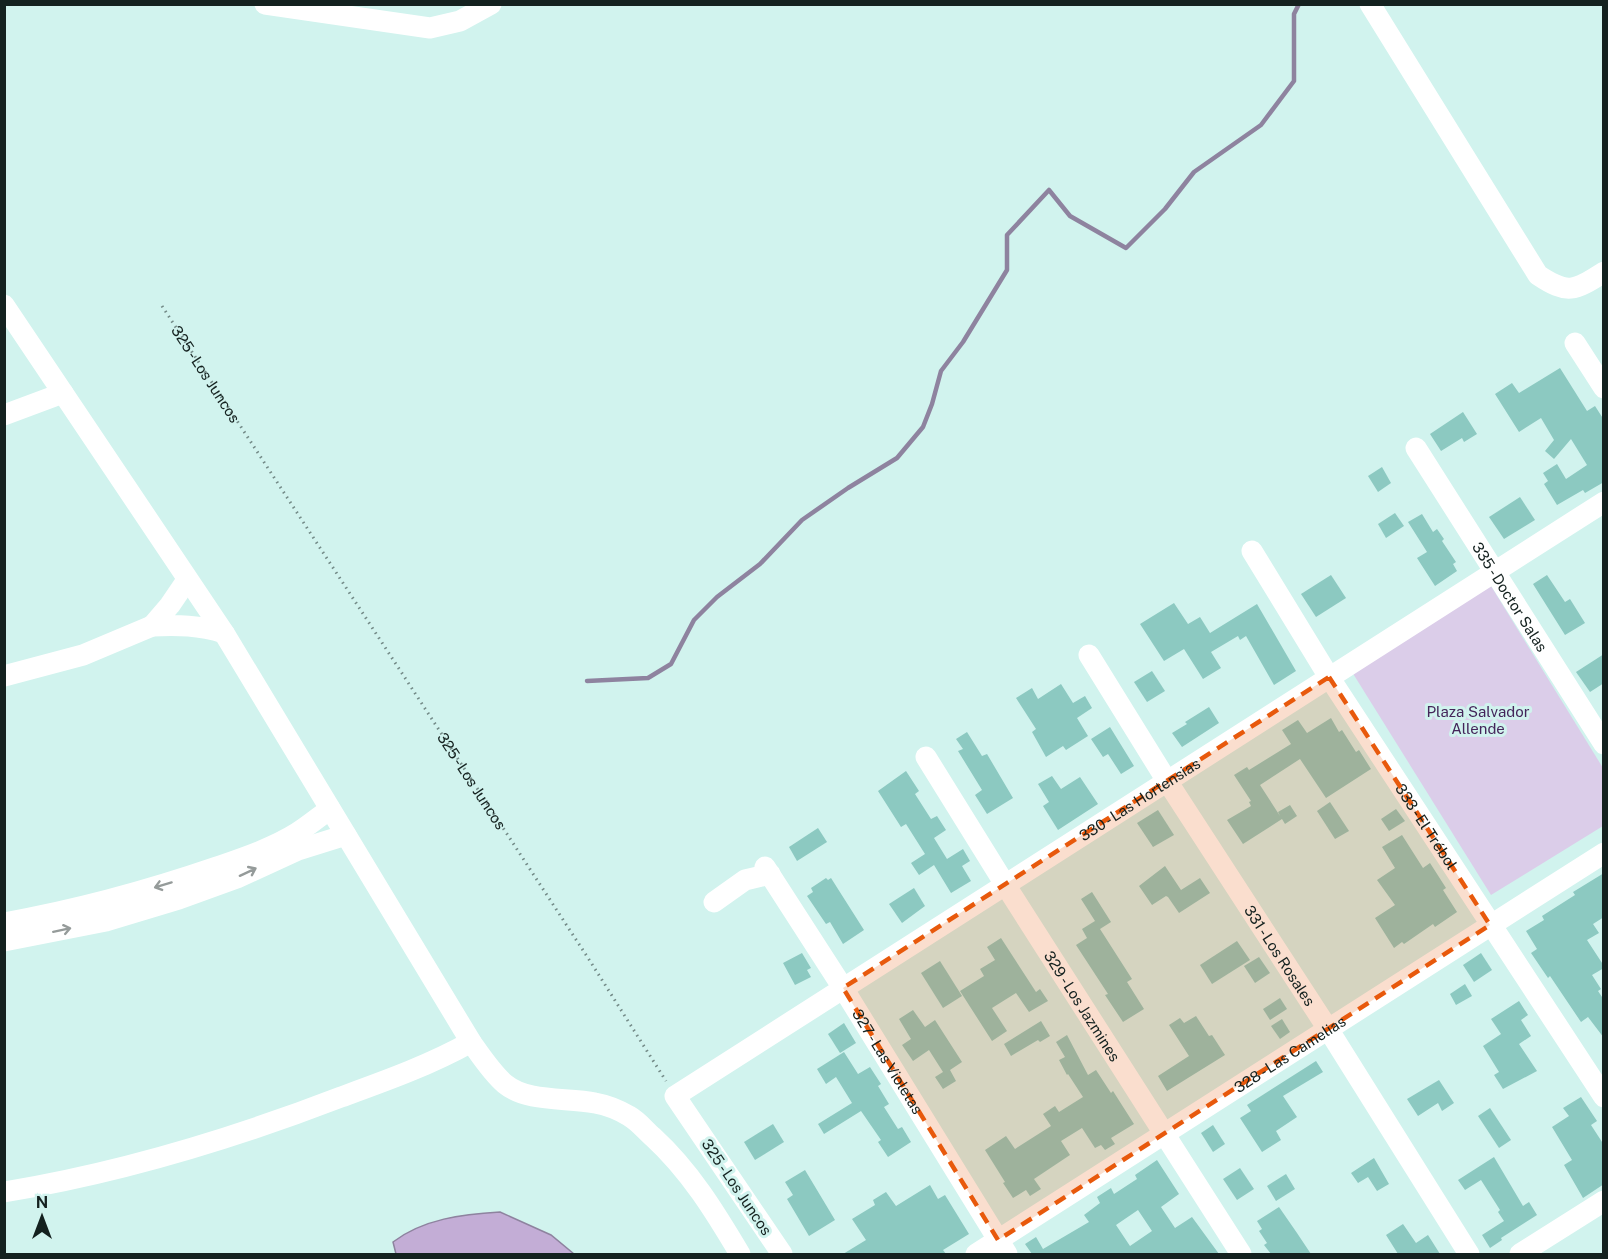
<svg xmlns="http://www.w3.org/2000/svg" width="1608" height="1259" viewBox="0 0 1608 1259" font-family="'Public Sans',sans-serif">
	<rect width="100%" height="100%" fill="#d1f3ee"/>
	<polygon fill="#dbcde9" points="1491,586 1603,768 1603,826 1491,895 1352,672"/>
	<path fill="#c3add6" stroke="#8e839f" stroke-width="1.5" d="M 500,1212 L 551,1235 L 574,1254 L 396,1254 L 393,1242 C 423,1219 463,1214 500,1212 Z"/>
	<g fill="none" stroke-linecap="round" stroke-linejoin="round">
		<polyline stroke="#8e839f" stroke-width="4.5" points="587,681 648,678 671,664 694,620 717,597 760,564 802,520 848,488 897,458 923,427 932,404 941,371 963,342 1007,270 1007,235 1049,190 1070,216 1126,248 1165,209 1194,172 1261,125 1294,81 1294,14 1299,4"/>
	</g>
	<g fill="#8cc9c1" fill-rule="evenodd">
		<polygon points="1560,368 1587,411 1595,406 1604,420 1604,482 1585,493 1583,490 1557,505 1544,484 1548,481 1543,473 1557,464 1566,479 1587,465 1571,439 1554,459 1545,451 1554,440 1541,418 1519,432 1495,394 1512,383 1519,393"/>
		<polygon points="1463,412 1477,434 1464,442 1462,438 1441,451 1430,434"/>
		<polygon points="1382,467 1391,483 1378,492 1368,476"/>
		<polygon points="1520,497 1535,520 1504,539 1489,517"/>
		<polygon points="1395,513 1404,526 1386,538 1378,524"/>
		<polygon points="1422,514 1433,532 1437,529 1444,539 1442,541 1456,562 1453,564 1457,571 1435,586 1417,558 1427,552 1408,522"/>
		<polygon points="1331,575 1346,598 1316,617 1301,594"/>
		<polygon points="1547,575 1565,602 1570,599 1585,623 1565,635 1533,584"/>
		<polygon points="1174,603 1188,624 1200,617 1210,633 1257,604 1296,671 1274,685 1246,636 1240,640 1238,636 1211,652 1221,668 1203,679 1184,649 1164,661 1140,624"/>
		<polygon points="1604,654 1604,683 1590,692 1576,672"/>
		<polygon points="1152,671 1165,691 1147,702 1134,682"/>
		<polygon points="1061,684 1073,703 1085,696 1092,708 1077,718 1088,736 1066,750 1063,746 1046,757 1032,732 1036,729 1016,698 1032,688 1038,699"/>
		<polygon points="1209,707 1219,723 1182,747 1172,733 1187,724 1185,722"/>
		<polygon points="1331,718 1339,732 1342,730 1356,752 1359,750 1371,769 1326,798 1300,759 1260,785 1280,816 1278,812 1290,805 1297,816 1285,824 1282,819 1243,844 1227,820 1251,806 1249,802 1251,801 1234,775 1247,767 1249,770 1291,744 1282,730 1298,720 1307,733"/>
		<polygon points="1110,727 1134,766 1121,774 1108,754 1103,757 1091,739"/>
		<polygon points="967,732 982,756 987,754 1013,798 987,814 975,795 982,790 958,751 963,749 956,739"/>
		<polygon points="906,771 919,791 915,794 931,819 937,816 946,830 934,838 947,859 963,849 970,861 962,866 971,881 951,893 934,865 919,875 911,863 925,854 906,824 901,827 878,791"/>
		<polygon points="1052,776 1061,789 1080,777 1098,804 1058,830 1043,806 1049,802 1038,784"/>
		<polygon points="1330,802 1349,831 1335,839 1317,811"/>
		<polygon points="1396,809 1405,821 1389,831 1381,819"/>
		<polygon points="1158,810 1174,835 1153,847 1137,823"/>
		<polygon points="818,828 827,842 797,861 789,847"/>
		<polygon points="1402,835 1423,868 1430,863 1446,888 1443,890 1457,912 1435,927 1433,924 1404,944 1402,942 1394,948 1375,918 1395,905 1377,880 1395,868 1382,847"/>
		<polygon points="1165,866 1181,890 1200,878 1210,893 1179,913 1168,897 1166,896 1152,905 1139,886"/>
		<polygon points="1604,873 1604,917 1593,924 1599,933 1587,940 1604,966 1604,968 1592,975 1601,989 1598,991 1604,1000 1604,1038 1588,1017 1581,1022 1550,976 1548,978 1531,953 1537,949 1526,931 1544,920 1542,916 1575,895 1573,892"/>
		<polygon points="826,878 828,880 831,878 864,930 843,944 830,922 826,924 807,896 813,892 811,888"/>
		<polygon points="914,888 925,906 902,923 889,904"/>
		<polygon points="1092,892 1111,922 1100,929 1132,979 1127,982 1144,1009 1123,1022 1105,995 1108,994 1076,945 1087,938 1082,929 1095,921 1081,899"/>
		<polygon points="1001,938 1036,992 1040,989 1048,1001 1029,1012 1016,993 992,1008 1007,1031 992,1041 960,991 984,976 980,969 995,960 987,947"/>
		<polygon points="1237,941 1250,960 1212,984 1200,965"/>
		<polygon points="802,953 811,968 807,970 811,977 795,985 783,963"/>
		<polygon points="1481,953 1492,970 1474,982 1463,965"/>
		<polygon points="1259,957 1270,973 1255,983 1244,966"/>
		<polygon points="940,961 962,996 943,1008 921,973"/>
		<polygon points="1465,984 1472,996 1456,1005 1450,994"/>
		<polygon points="1280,998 1287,1009 1270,1020 1263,1009"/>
		<polygon points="1519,1001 1528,1015 1521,1020 1531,1036 1519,1044 1537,1071 1503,1089 1494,1075 1499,1072 1483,1046 1501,1034 1491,1019"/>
		<polygon points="913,1010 925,1027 935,1020 962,1062 950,1070 956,1081 943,1089 935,1077 943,1072 929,1050 913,1061 902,1045 911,1039 899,1019"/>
		<polygon points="1196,1016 1209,1036 1212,1035 1225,1055 1167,1091 1158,1076 1189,1056 1169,1025 1180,1018 1184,1023"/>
		<polygon points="1282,1019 1290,1032 1280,1039 1271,1026"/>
		<polygon points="1041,1021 1050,1036 1040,1042 1038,1040 1011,1056 1004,1044"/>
		<polygon points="844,1023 856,1043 840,1053 828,1034"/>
		<polygon points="1067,1035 1088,1075 1096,1070 1111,1093 1113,1091 1134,1124 1111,1138 1115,1144 1105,1150 1101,1145 1095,1148 1082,1128 1061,1141 1070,1155 1034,1179 1041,1189 1030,1196 1026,1190 1013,1198 1003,1183 1005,1182 985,1150 1006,1136 1015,1149 1051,1126 1043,1114 1055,1106 1059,1112 1083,1097 1068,1074 1067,1075 1059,1060 1065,1057 1056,1042"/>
		<polygon points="844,1052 858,1074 870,1067 881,1084 878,1086 889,1104 884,1107 898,1129 902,1127 911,1142 888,1157 878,1142 881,1140 861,1111 824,1134 818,1124 852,1103 836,1077 826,1084 817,1069"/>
		<polygon points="1316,1061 1323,1072 1283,1096 1297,1117 1276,1131 1281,1140 1262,1152 1240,1118 1251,1111 1247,1105"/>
		<polygon points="1439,1080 1454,1103 1442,1111 1438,1103 1418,1116 1407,1099"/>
		<polygon points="1581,1097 1597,1121 1591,1125 1604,1145 1604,1184 1583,1198 1564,1165 1572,1160 1552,1127 1569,1116 1563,1108"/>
		<polygon points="1490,1108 1511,1140 1499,1148 1478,1116"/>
		<polygon points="773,1124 784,1142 755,1160 744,1142"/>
		<polygon points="1213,1125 1225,1144 1213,1152 1201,1133"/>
		<polygon points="1494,1157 1523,1206 1529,1202 1537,1215 1501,1238 1502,1240 1490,1248 1482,1235 1504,1221 1498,1212 1500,1210 1481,1180 1465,1190 1458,1180"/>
		<polygon points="1374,1158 1389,1184 1377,1191 1368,1177 1358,1183 1351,1173"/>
		<path d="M 1157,1160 L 1179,1194 L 1161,1207 L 1175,1228 L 1192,1217 L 1219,1254 L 1032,1254 L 1025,1244 L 1036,1237 L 1043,1249 L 1089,1222 L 1084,1215 L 1100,1203 L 1097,1197 L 1111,1188 L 1114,1194 L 1137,1179 L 1135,1175 ZM 1138,1210 L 1152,1231 L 1130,1246 L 1116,1225 Z"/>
		<polygon points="1240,1168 1254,1189 1237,1200 1223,1179"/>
		<polygon points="805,1170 835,1220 809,1236 787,1199 793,1195 785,1182"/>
		<polygon points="1286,1174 1295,1189 1276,1201 1267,1186"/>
		<polygon points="930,1185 938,1199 945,1195 969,1234 943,1250 946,1254 843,1254 866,1240 852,1219 875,1205 873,1200 886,1192 896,1206"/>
		<polygon points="1279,1207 1297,1233 1311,1254 1271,1254 1264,1245 1267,1243 1259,1231 1262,1229 1257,1221"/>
		<polygon points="1403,1224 1416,1243 1428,1235 1440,1254 1398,1254 1386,1235"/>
	</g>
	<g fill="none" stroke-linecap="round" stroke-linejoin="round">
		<path stroke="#738a87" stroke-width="3" stroke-dasharray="1.5 4.5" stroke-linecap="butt" id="s1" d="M 162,306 L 590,961 L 666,1081"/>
		<g stroke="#fff" stroke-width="21">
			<polyline points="265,4 430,28 460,21 491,4"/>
			<path d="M 1370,4 L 1538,275 C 1568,295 1574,291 1604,272"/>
			<path d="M 4,305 L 224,633 L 471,1042 C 481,1056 492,1073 505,1084 C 528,1103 567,1097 595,1103 C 606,1105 619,1110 629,1116 C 638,1121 645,1130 653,1137 C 690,1171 715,1212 740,1254"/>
			<polyline points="1575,343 1604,388"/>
			<polyline points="4,415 63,393"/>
			<path id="s2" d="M 1416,448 L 1604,744"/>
			<path id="s3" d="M 1252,551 L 1329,677 L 1604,1097"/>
			<path d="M 187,580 L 170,605 L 152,626 C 178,625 199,625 224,633"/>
			<path id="s4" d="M 1089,655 L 1167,781 L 1328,1029 L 1469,1254"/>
			<polyline points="4,676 83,655 152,626"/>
			<path id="s5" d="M 926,757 L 1006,886 L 1241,1254"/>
			<path id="s6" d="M 765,867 L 843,988 L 1007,1254"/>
			<polyline points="714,902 745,880 770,874"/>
			<path d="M 4,923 C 77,910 147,891 217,867 C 243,858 273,848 297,833 C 308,826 319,817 330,809"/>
			<polyline points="4,941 106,921 179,899 237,878 298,850 346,835"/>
			<path d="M 4,1192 C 120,1173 232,1139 341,1097 C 385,1081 430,1065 471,1042"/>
			<path id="s7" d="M 782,1254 L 675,1096 L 1604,502"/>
			<path id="s8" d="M 976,1254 L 1604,853"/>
			<polyline points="1520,1254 1604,1201"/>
		</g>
	</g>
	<defs><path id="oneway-shaft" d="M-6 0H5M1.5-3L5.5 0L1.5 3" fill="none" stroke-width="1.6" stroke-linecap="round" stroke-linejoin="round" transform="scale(1.5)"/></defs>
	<g stroke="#959b9a">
		<use href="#oneway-shaft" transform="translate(248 872) rotate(-25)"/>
		<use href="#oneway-shaft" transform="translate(163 885) rotate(163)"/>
		<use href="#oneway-shaft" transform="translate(62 930) rotate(-12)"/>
	</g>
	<path fill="#e8590c" fill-opacity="0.2" stroke="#e8590c" stroke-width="4.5" stroke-dasharray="12 8" stroke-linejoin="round" d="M 1329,677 L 1490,925 L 998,1240 L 843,988 Z"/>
	<g text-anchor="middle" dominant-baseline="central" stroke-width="6" stroke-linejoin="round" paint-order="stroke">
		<g font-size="15" fill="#14211f" stroke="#d1f3ee">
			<text stroke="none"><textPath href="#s1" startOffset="81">325 - Los Juncos</textPath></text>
			<text stroke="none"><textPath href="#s2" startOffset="176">335 - Doctor Salas</textPath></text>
			<text stroke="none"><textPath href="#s1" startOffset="567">325 - Los Juncos</textPath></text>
			<text stroke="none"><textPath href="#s7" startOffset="742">330 - Las Hortensias</textPath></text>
			<text stroke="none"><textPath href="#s3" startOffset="326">333 - El Trébol</textPath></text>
			<text stroke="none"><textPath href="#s4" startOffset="356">331 - Los Rosales</textPath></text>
			<text stroke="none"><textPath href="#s5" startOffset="294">329 - Los Jazmines</textPath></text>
			<text stroke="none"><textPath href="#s8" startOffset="372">328 - Las Camelias</textPath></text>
			<text stroke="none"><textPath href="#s6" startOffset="230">327 - Las Violetas</textPath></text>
			<text transform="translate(737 1187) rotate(56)">325 - Los Juncos</text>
		</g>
		<g font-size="15" fill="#44265a" stroke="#d1f3ee">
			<text x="1478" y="711">Plaza Salvador<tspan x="1478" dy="17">Allende</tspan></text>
		</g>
	</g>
	<rect width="1608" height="1259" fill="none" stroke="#14211f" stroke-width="12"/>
	<g transform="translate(42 1217)" stroke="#d1f3ee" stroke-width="4.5" paint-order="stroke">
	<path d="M0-4.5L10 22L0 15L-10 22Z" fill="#14211f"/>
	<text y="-9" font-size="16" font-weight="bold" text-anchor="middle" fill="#14211f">N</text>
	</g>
</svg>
